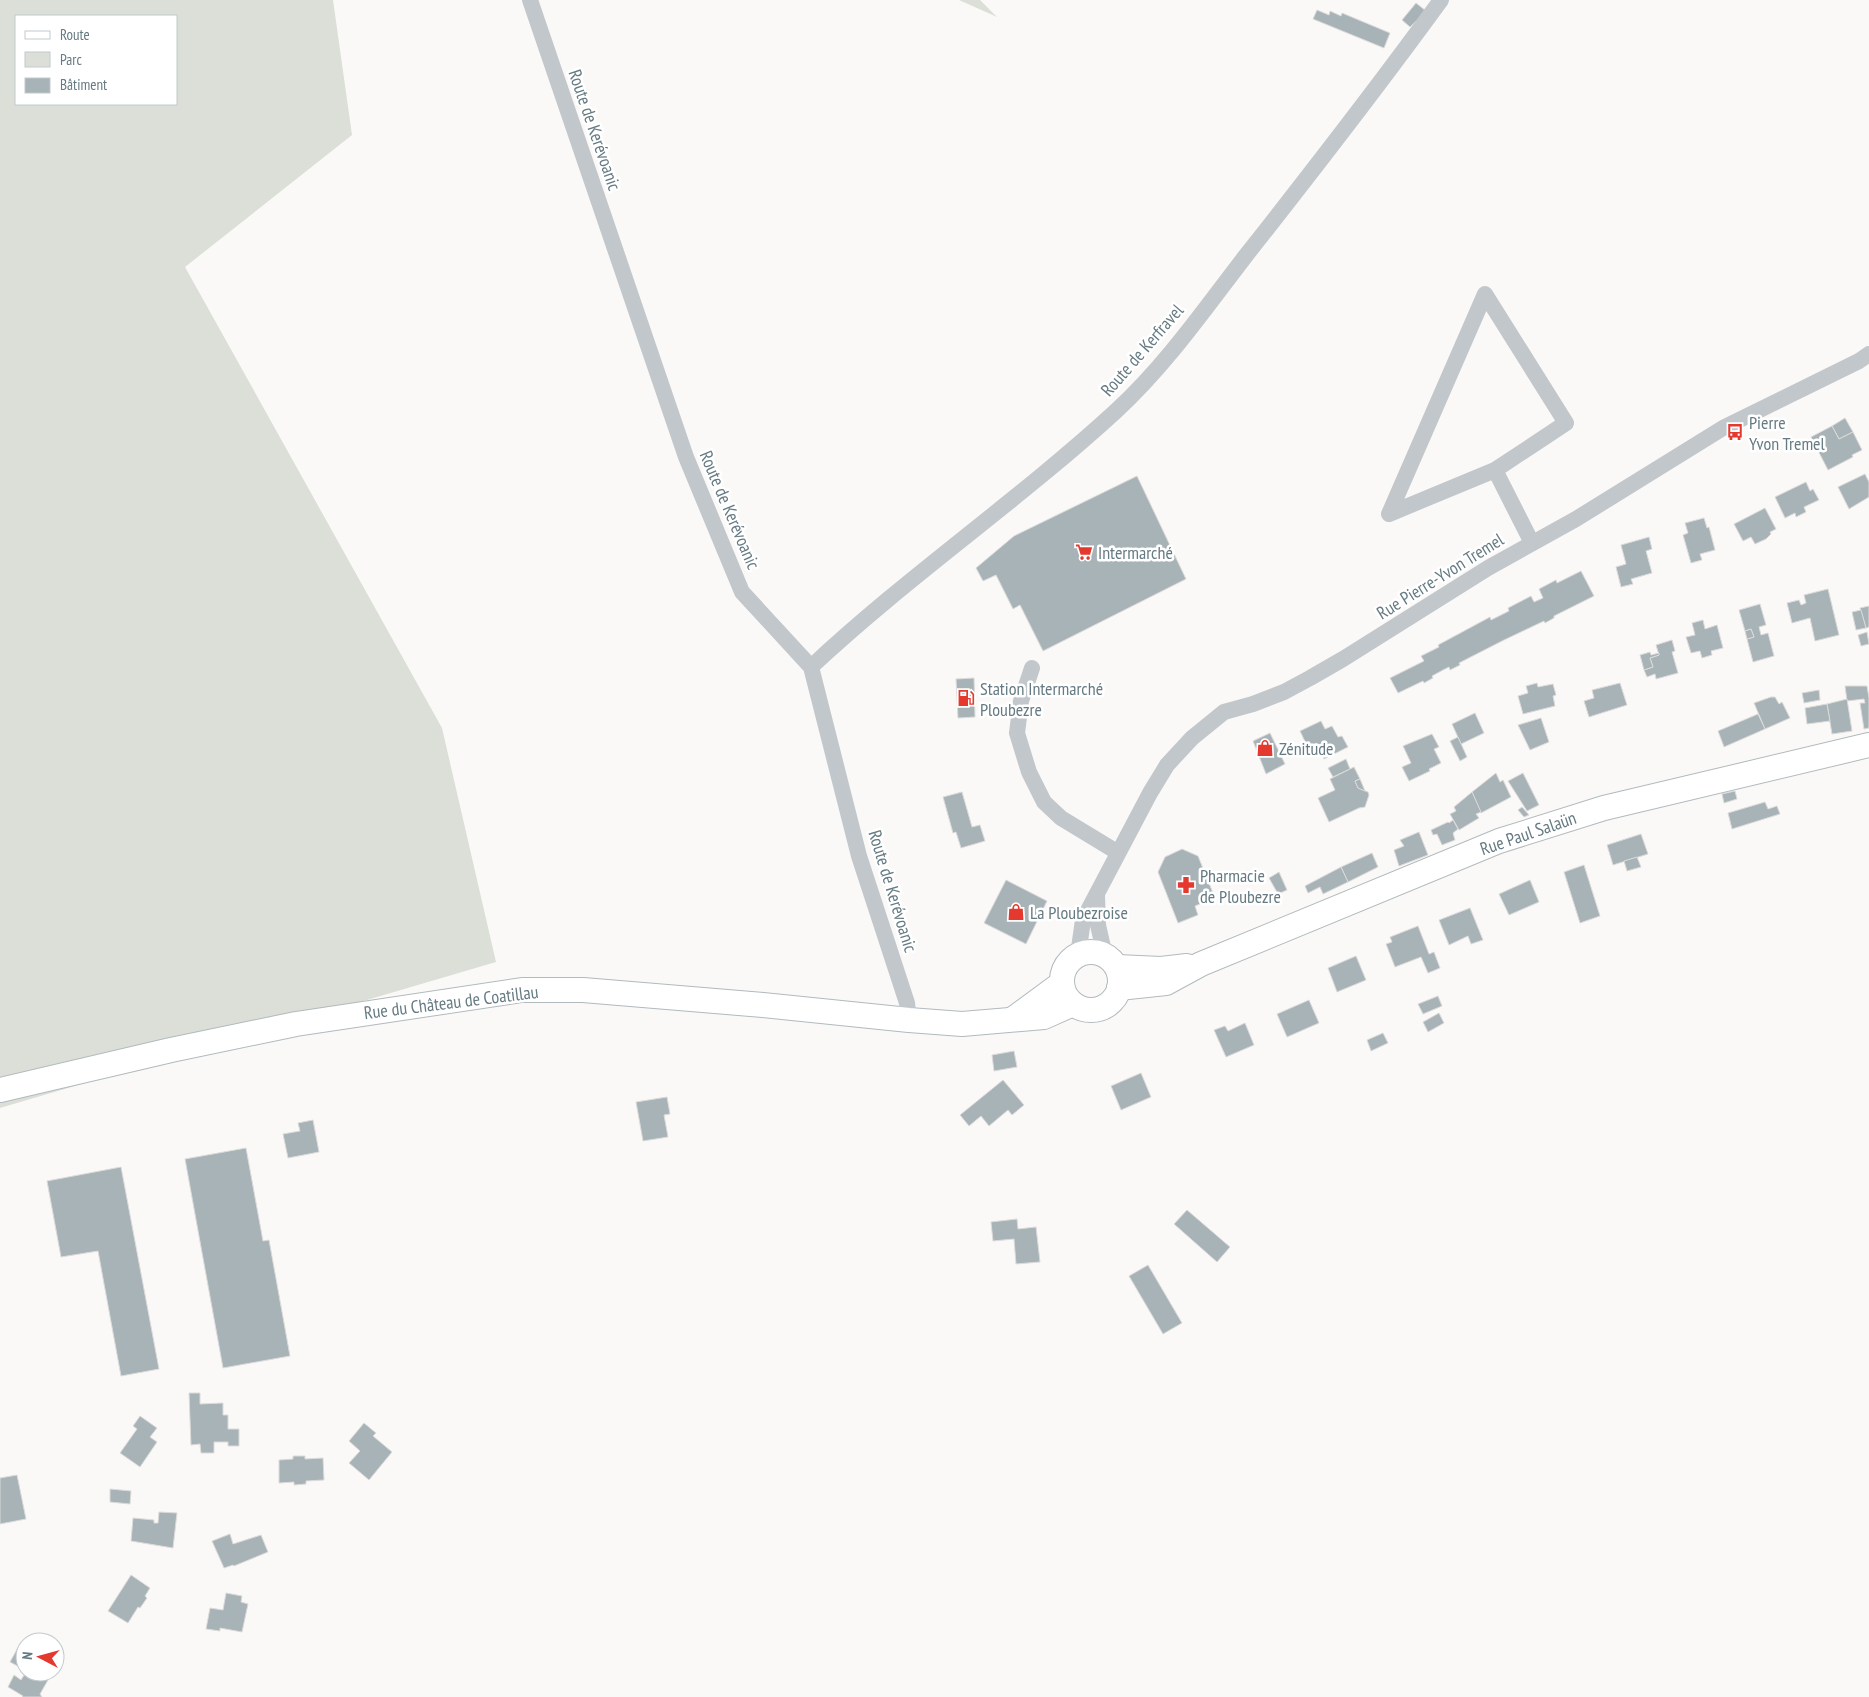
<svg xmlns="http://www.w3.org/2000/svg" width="1869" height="1697" viewBox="0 0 1869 1697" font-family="'PT Sans Narrow',sans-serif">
	<rect width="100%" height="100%" fill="#faf9f8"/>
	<g fill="#dbdfd7" fill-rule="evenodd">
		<path d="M 0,0 L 333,0 L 352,135 L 185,267 L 442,728 L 496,962 L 0,1108 ZM 16,16 L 176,16 L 176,104 L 16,104 Z"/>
		<polygon points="959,0 980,0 997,17"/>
	</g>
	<g fill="#a8b3b7" stroke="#dcdbda">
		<polygon points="1416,3 1426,11 1410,27 1402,20"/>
		<polygon points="1317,10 1329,15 1330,11 1341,16 1342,13 1390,33 1384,48 1313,19"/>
		<polygon points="1845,418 1853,432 1839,439 1832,426"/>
		<polygon points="1832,426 1839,439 1853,432 1862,450 1852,455 1853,457 1828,470 1811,437"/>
		<polygon points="1865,474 1869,482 1869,497 1849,509 1838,487"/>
		<polygon points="1137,476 1186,579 1043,651 1020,605 1013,609 996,575 983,581 976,568 1014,536"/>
		<polygon points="1806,482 1810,491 1813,489 1819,500 1804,507 1806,512 1796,517 1795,513 1785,518 1775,497"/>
		<polygon points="1765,508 1776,529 1770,532 1771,534 1766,539 1755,544 1751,537 1743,541 1734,524"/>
		<polygon points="1704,518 1707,528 1709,527 1715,550 1700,554 1702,560 1691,563 1683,535 1688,533 1685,523"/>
		<polygon points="1649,537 1652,549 1646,551 1652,573 1631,579 1633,584 1621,587 1616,567 1626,564 1621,545"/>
		<polygon points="1581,571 1594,596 1554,616 1554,618 1545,623 1544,621 1502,641 1459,663 1460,665 1450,670 1449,667 1443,670 1432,676 1433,678 1424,683 1423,681 1398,693 1390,678 1424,661 1421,656 1439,647 1438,645 1490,617 1491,620 1509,611 1508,608 1531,596 1534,602 1543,598 1539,589 1556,580 1557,583"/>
		<polygon points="1828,589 1839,635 1815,641 1810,618 1792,623 1787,603 1799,600 1801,605 1806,603 1804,595"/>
		<polygon points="1760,604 1766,625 1759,627 1761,635 1768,633 1774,656 1753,662 1747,639 1754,637 1751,629 1745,631 1739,610"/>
		<polygon points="1869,606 1869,627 1866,628 1860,608"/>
		<polygon points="1861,610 1866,628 1856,630 1852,612"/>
		<polygon points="1703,620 1705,629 1717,625 1723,648 1711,651 1712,655 1702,658 1700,651 1691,653 1686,637 1695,635 1692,623"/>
		<polygon points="1751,629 1754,637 1747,639 1745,631"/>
		<polygon points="1867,632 1869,644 1861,646 1858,635"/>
		<polygon points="1672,640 1675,651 1672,652 1678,673 1656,679 1655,674 1647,677 1644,670 1653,667 1650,658 1659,655 1656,645"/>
		<polygon points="1650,652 1651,655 1659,653 1659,655 1650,658 1653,667 1644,670 1640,655"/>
		<polygon points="974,678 975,717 958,718 956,679"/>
		<polygon points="1537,683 1538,687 1553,684 1556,695 1553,696 1555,706 1523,714 1518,696 1528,693 1526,686"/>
		<polygon points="1620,683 1627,705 1589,717 1584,701 1594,698 1592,690"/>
		<polygon points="1845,686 1867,686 1869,698 1869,728 1864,729 1860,703 1865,703 1864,699 1847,701"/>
		<polygon points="1819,690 1820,700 1804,703 1802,693"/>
		<polygon points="1771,697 1775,697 1779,704 1782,702 1790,718 1765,729 1754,703"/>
		<polygon points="1847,699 1852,731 1832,734 1827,704"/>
		<polygon points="1827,704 1830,721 1807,724 1805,708"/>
		<polygon points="1475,713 1484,733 1461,744 1452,724"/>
		<polygon points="1758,714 1765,729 1724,747 1718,731"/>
		<polygon points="1541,718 1549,742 1530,750 1518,725"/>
		<polygon points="1321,721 1325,729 1332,726 1338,737 1342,736 1348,747 1324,759 1316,743 1308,748 1300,731"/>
		<polygon points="1270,733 1285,764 1266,774 1253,741"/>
		<polygon points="1432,734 1439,747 1434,749 1441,763 1429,769 1430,771 1409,781 1402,767 1411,763 1403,746"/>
		<polygon points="1458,737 1467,757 1460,761 1450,741"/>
		<polygon points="1346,759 1350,769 1333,777 1328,768"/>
		<polygon points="1354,767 1360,779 1355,781 1358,788 1368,792 1369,795 1365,807 1359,808 1329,822 1318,798 1335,790 1330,779"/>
		<polygon points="1496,773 1500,782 1503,780 1511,797 1481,813 1472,792"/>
		<polygon points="1523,773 1539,805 1527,811 1508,781"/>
		<polygon points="1360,779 1365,791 1358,788 1355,781"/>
		<polygon points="1735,791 1737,799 1724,803 1722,794"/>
		<polygon points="962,792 972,827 980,825 985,841 961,848 956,832 953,833 943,797"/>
		<polygon points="1472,792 1481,812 1476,814 1479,818 1459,830 1450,814 1456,811 1454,807"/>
		<polygon points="1765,802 1768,809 1777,806 1780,814 1732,829 1728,813"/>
		<polygon points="1522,807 1529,815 1524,817 1518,810"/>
		<polygon points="1453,820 1458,829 1453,833 1455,840 1442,845 1437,834 1433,835 1431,830 1448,822 1449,823"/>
		<polygon points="1419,832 1428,855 1399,866 1394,850 1404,846 1400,840"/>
		<polygon points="1641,834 1648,854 1613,865 1607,845"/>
		<polygon points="1182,849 1198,856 1215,898 1195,906 1198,915 1178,923 1158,872 1165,857"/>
		<polygon points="1372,853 1378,867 1348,882 1341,867"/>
		<polygon points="1637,857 1641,867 1627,871 1624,861"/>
		<polygon points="1584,865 1600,916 1580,923 1564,872"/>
		<polygon points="1341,867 1348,882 1323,894 1320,887 1308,893 1305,886"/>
		<polygon points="1279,872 1287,890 1278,894 1269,878"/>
		<polygon points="1006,880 1047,901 1026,944 984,923"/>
		<polygon points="1530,880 1539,902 1509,915 1499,894"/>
		<polygon points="1470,908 1483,940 1471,944 1468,936 1449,945 1439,920"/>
		<polygon points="1418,926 1429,954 1434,952 1440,968 1428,973 1421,957 1395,967 1386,944 1392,942 1390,937"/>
		<polygon points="1356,956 1366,980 1337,992 1328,968"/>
		<polygon points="1438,996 1442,1006 1423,1014 1418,1004"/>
		<polygon points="1309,1000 1319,1023 1287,1037 1277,1014"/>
		<polygon points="1439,1013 1444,1023 1428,1032 1423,1022"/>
		<polygon points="1245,1023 1254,1045 1226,1057 1214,1030 1225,1026 1228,1031"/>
		<polygon points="1383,1033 1388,1043 1371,1051 1367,1040"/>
		<polygon points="1014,1051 1017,1067 994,1071 992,1055"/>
		<polygon points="1141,1073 1151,1097 1121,1110 1111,1086"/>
		<polygon points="1003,1080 1024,1105 1012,1115 1008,1110 989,1126 981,1116 969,1126 960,1115"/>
		<polygon points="667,1097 670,1114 664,1115 668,1137 643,1141 636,1102"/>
		<polygon points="313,1120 319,1152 288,1158 283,1134 300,1131 298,1123"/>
		<polygon points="246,1148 263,1241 269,1240 290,1356 223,1368 185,1159"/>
		<polygon points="121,1167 159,1369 121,1376 98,1251 61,1257 47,1181"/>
		<polygon points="1187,1210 1230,1247 1217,1262 1174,1224"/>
		<polygon points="1017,1219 1018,1229 1036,1227 1040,1262 1016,1264 1014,1239 993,1241 991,1222"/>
		<polygon points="1148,1265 1182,1323 1163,1334 1129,1276"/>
		<polygon points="189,1393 200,1393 200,1404 223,1403 223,1415 228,1415 228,1429 239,1429 239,1446 228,1446 228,1442 214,1442 214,1453 201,1453 200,1444 191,1445"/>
		<polygon points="140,1416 157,1428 150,1437 157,1442 140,1467 120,1453 137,1429 133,1426"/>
		<polygon points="364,1423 376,1433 373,1436 392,1452 369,1480 349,1463 360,1451 349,1441"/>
		<polygon points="293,1456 305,1456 305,1459 323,1458 324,1480 306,1481 306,1484 294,1485 294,1482 279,1483 279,1460 293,1459"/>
		<polygon points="17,1475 26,1519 0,1524 0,1478"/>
		<polygon points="110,1489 131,1491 130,1504 110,1502"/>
		<polygon points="159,1512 177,1513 173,1548 131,1541 133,1518 154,1520 154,1523 158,1523"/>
		<polygon points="230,1534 233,1544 261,1535 268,1552 234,1566 233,1565 224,1568 212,1541"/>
		<polygon points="131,1575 150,1588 145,1596 147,1598 140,1608 138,1607 128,1623 108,1611"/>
		<polygon points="226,1593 242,1596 241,1602 248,1604 242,1632 220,1628 220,1631 206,1629 210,1608 223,1610"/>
		<polygon points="21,1642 25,1644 25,1670 10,1662"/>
		<polygon points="26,1672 47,1672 44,1677 48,1680 40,1694 42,1697 22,1697 23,1696 8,1687 14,1675 21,1680"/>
	</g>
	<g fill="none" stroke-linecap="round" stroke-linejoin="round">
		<g stroke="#b1babd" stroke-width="26">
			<g id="secondary">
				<circle cx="1091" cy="981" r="29"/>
				<polyline points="1117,967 1161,969 1187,966"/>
				<polyline points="1119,988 1166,983 1201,964 1499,841 1604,808 1869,745"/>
				<polyline points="1013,1019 1062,983"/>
				<polyline points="0,1090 171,1050 296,1024 522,990 583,990 763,1005 909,1020 962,1024 1044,1017 1073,1004"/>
			</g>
		</g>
		<g stroke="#c1c7ca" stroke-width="16">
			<polyline points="530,0 686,457 742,592 811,667 859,856 907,1003 909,1020"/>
			<polyline points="1495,470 1389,514 1485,294 1566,423 1495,470 1532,543"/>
			<path d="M 811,667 C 908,576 1018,501 1116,411 C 1165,366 1204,310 1244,258 C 1311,173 1377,88 1441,0"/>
			<polyline points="1032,668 1021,701 1017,733 1029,772 1044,802 1061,818 1117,852"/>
			<polyline points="1097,895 1098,925 1105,956"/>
			<polyline points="1078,955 1083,920 1150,793 1167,765 1192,738 1224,712 1253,704 1284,692 1310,678 1343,659 1488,568 1576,519 1723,428 1859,361 1869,354"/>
		</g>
		<use href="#secondary" stroke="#fff" stroke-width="24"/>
	</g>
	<defs>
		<g id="bus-bare" transform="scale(1.35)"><path d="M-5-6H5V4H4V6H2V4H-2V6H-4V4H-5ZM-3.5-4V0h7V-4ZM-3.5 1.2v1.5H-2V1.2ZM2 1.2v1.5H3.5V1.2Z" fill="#e3392e" stroke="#fff" stroke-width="2.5" paint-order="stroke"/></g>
		<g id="supermarket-bare" transform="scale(1.35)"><path d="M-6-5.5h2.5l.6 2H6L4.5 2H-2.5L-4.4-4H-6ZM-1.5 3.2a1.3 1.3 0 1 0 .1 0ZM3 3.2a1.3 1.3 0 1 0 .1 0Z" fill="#e3392e" stroke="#fff" stroke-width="2.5" paint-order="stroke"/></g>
		<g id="fuel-bare" transform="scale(1.35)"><path d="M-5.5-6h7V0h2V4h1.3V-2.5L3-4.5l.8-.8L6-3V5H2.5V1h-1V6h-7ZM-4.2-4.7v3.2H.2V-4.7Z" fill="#e3392e" stroke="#fff" stroke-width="2.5" paint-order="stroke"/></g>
		<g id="shop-bare" transform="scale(1.35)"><path d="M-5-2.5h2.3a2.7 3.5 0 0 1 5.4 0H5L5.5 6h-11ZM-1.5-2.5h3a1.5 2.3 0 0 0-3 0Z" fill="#e3392e" stroke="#fff" stroke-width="2.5" paint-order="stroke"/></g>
		<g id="pharmacy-bare" transform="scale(1.35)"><path d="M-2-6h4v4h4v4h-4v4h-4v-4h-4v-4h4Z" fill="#e3392e" stroke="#fff" stroke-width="2.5" paint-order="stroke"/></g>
	</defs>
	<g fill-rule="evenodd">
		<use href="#bus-bare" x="1735" y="432"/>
		<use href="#supermarket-bare" x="1084" y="552"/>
		<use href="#fuel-bare" x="966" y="698"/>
		<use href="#shop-bare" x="1265" y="748"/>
		<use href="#pharmacy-bare" x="1186" y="885"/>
		<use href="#shop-bare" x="1016" y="912"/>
	</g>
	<g text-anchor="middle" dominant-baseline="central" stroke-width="5" stroke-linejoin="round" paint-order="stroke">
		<g font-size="18" fill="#657a82" stroke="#fff">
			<text transform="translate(595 130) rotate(71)">Route de Kerévoanic</text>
			<text transform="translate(1142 350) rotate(-49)">Route de Kerfravel</text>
			<text transform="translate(730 510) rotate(67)">Route de Kerévoanic</text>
			<text transform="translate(1440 576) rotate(-32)">Rue Pierre-Yvon Tremel</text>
			<text transform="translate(1528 833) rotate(-19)">Rue Paul Salaün</text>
			<text transform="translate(893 891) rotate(73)">Route de Kerévoanic</text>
			<text transform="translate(451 1002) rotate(-7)">Rue du Château de Coatillau</text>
		</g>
		<g font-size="18" fill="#657a82" stroke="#fff" text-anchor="start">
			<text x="1749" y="422">Pierre<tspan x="1749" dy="21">Yvon Tremel</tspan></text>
			<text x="1098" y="552">Intermarché</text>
			<text x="980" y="688">Station Intermarché<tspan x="980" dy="21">Ploubezre</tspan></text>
			<text x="1279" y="748">Zénitude</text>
			<text x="1200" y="875">Pharmacie<tspan x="1200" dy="21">de Ploubezre</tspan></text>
			<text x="1030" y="912">La Ploubezroise</text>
		</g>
	</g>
	<rect x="15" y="15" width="162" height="90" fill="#ffffff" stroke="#c1cacd"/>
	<rect x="25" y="31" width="25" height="8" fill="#ffffff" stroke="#c1cacd"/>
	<text x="60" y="40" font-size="15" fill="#657a82">Route</text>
	<rect x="25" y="52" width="25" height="15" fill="#dbdfd7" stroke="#c1cacd"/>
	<text x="60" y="65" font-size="15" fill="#657a82">Parc</text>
	<rect x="25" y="78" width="25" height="15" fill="#a8b3b7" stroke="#c1cacd"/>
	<text x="60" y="90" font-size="15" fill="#657a82">Bâtiment</text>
	<g transform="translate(40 1657) rotate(276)"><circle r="24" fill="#ffffff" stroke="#c1cacd"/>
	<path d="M0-4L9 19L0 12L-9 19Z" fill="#e3392e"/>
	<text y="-8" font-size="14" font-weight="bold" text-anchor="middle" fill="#657a82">N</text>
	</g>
</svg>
